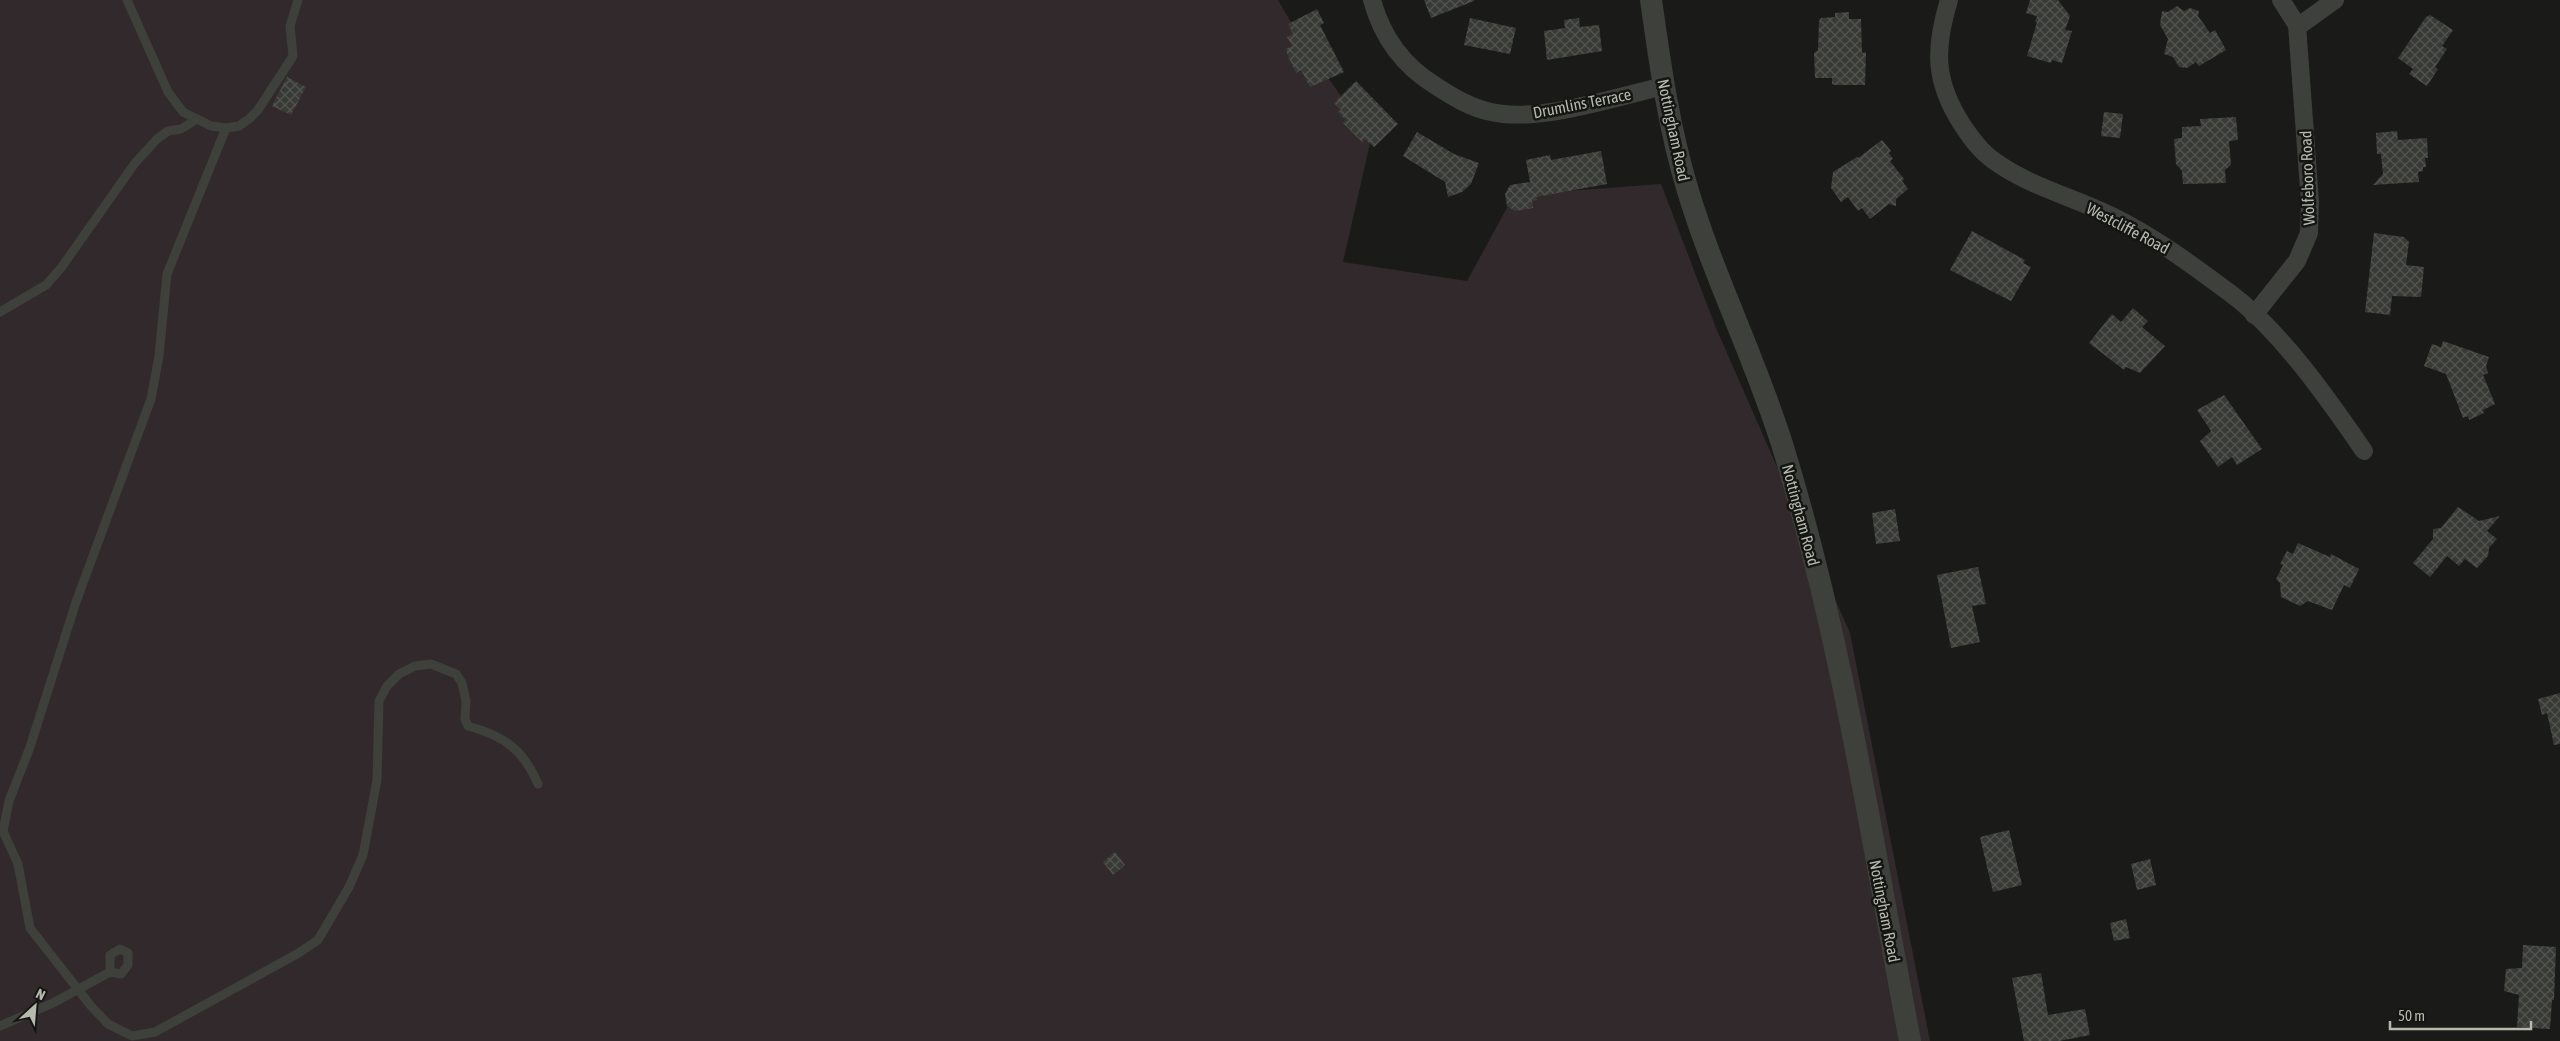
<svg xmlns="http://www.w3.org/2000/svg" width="2560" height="1041" viewBox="0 0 2560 1041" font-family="'Asap Condensed',sans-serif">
	<defs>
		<pattern id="building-cross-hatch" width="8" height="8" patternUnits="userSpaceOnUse" patternTransform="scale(1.25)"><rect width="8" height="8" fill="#383a36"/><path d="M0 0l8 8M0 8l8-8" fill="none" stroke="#535450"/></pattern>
	</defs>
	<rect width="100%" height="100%" fill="#1a1b19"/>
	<polygon fill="#32292c" points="0,0 1278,0 1301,39 1371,139 1343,262 1467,281 1514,195 1661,184 1716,328 1850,633 1930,1041 0,1041"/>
	<g fill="url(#building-cross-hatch)">
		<polygon points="1424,0 1474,0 1474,1 1431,18"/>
		<polygon points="2030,0 2058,0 2070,16 2065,30 2072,31 2062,63 2052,60 2051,63 2027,56 2037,22 2035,22 2037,16 2026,13"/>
		<polygon points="2177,6 2184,11 2190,8 2199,11 2198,16 2210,33 2215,30 2226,50 2199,66 2196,62 2187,68 2179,67 2173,57 2164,54 2168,39 2160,25 2162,11 2168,12"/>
		<polygon points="1317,9 1324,23 1320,25 1344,72 1310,87 1301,70 1296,73 1288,56 1286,49 1292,46 1287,37 1293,34 1288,24"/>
		<polygon points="1849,12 1849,19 1861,19 1862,53 1866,52 1865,85 1835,85 1832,84 1832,78 1815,78 1814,53 1818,50 1819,21 1821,18 1835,17 1835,13"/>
		<polygon points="2430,15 2453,30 2442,46 2447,49 2435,67 2438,69 2427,86 2409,74 2413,69 2398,58 2426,17"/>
		<polygon points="1470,18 1516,28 1510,54 1464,45"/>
		<polygon points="1579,18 1580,27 1599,25 1602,51 1547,60 1544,31 1565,28 1564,20"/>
		<polygon points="287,77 306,87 291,115 272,106"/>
		<polygon points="1356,81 1398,124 1374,147 1365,139 1362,142 1343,123 1346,120 1338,112 1341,110 1334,103"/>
		<polygon points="2104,112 2123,114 2120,138 2101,136"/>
		<polygon points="2236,117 2238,140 2229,141 2231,165 2225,170 2226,183 2183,184 2182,171 2176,164 2174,139 2182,138 2182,127 2201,126 2200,119"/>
		<polygon points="2397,131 2398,140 2427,138 2428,158 2425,158 2426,167 2423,167 2423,171 2418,172 2419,182 2373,185 2383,174 2381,154 2377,154 2376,133"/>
		<polygon points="1417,132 1454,154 1479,163 1471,184 1462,192 1448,197 1445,182 1403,156"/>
		<polygon points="1882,140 1891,151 1889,153 1893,159 1890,161 1904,179 1902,181 1908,189 1896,199 1896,206 1889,204 1870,219 1862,208 1858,211 1848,197 1841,202 1831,188 1833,172 1857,157 1858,158"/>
		<polygon points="1601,151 1607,184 1536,197 1537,200 1532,201 1533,208 1515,211 1507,206 1505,194 1510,185 1530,182 1526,160 1550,155 1551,160"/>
		<polygon points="1972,231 2025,260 2023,263 2031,267 2011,301 1950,270"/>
		<polygon points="2374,233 2404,237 2409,242 2406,265 2424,267 2421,297 2392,296 2390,315 2365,312"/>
		<polygon points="2133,308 2148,321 2142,327 2165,346 2140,373 2126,367 2124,370 2089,343 2112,314 2121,322"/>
		<polygon points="2443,341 2489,357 2486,366 2488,373 2483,375 2495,404 2483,410 2484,413 2469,420 2468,416 2463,418 2446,374 2424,366 2432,344 2441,347"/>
		<polygon points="2224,395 2262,449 2237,465 2232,457 2218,467 2200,441 2211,431 2197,410"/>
		<polygon points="2458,507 2479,521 2500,516 2487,531 2497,539 2489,548 2488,556 2477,568 2465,559 2459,566 2447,556 2430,577 2413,563 2433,539 2433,529 2441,528"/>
		<polygon points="1895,509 1900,541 1876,544 1872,513"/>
		<polygon points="2298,543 2330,557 2331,554 2359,569 2350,588 2344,585 2332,610 2308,601 2300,606 2281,597 2280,583 2276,579 2283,565 2280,564 2287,551 2293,554"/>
		<polygon points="1978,567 1986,604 1972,606 1980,642 1951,648 1937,575"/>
		<polygon points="2560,693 2560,744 2554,745 2547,713 2542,715 2538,699"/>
		<polygon points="2009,830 2022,885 1993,892 1980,837"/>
		<polygon points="1115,852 1125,865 1113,875 1103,862"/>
		<polygon points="2150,859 2156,885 2137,890 2131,864"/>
		<polygon points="2126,919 2130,938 2114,941 2110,923"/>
		<polygon points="2523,945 2556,947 2554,1000 2552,1000 2550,1029 2517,1027 2519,995 2504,991 2506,969 2522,968"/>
		<polygon points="2041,973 2048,1015 2085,1009 2090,1035 2059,1041 2024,1041 2012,978"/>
	</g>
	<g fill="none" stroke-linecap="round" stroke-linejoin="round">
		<g stroke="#3e403b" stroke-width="9">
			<polyline points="127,0 168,92 183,112 211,126 226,128 239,126 249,119 258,110 293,56 290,26 298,0"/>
			<path d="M 226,128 L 167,274 L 159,356 L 151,399 L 76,602 L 30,747 L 9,801 L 3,831 L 18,864 L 30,928 L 91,1006 L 108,1024 L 132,1036 L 155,1032 L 297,954 L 318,940 L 349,887 L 363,855 L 377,780 L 379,701 L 387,686 L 399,674 L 415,666 L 431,664 L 456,674 L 462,683 L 466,701 L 465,719 L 468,726 C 504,736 523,749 538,784"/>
			<polyline points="0,312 46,285 61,268 135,163 157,139 168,131 181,129 197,119"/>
			<polyline points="0,1026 53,1003 110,972 121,974 128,965 128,953 120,949 110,955 110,972"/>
		</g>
		<g stroke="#3e403b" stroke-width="18">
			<path d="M 1372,0 C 1382,37 1403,66 1436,86 C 1453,97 1471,108 1491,112 C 1539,123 1616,97 1664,86"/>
			<path d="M 1949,0 C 1934,49 1934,82 1963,126 C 1971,138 1980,151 1993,160 C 2028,186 2073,197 2112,216 C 2155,237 2192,265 2230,293 C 2281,331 2328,399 2364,451"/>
			<polyline points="2281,0 2297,25 2303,23 2335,0"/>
			<polyline points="2254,315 2297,261 2309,233 2310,202 2297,25"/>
		</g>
		<path stroke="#3e403b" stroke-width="22" d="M 1651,0 C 1660,64 1669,129 1688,191 C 1714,277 1755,358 1782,444 C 1842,637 1872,842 1910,1041"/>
	</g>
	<g text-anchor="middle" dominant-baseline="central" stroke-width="5" stroke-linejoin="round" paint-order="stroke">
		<g font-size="16" fill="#b6baad" stroke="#151614">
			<text transform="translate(1582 103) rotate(-11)">Drumlins Terrace</text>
			<text transform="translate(1674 130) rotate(78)">Nottingham Road</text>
			<text transform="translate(2307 178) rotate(-92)">Wolfeboro Road</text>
			<text transform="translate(2128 228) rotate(28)">Westcliffe Road</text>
			<text transform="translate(1801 515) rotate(75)">Nottingham Road</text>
			<text transform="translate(1885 911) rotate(79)">Nottingham Road</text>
		</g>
	</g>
	<g transform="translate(35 1006) rotate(26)" stroke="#151614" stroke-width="4" paint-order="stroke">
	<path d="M0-4L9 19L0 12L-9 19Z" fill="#b6baad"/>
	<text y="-8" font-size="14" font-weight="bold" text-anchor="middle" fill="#b6baad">N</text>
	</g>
	<path d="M2390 1021v8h141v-8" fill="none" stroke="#b6baad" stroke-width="2.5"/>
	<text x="2398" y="1021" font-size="15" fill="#b6baad" stroke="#151614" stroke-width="4" paint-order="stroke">50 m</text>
</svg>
